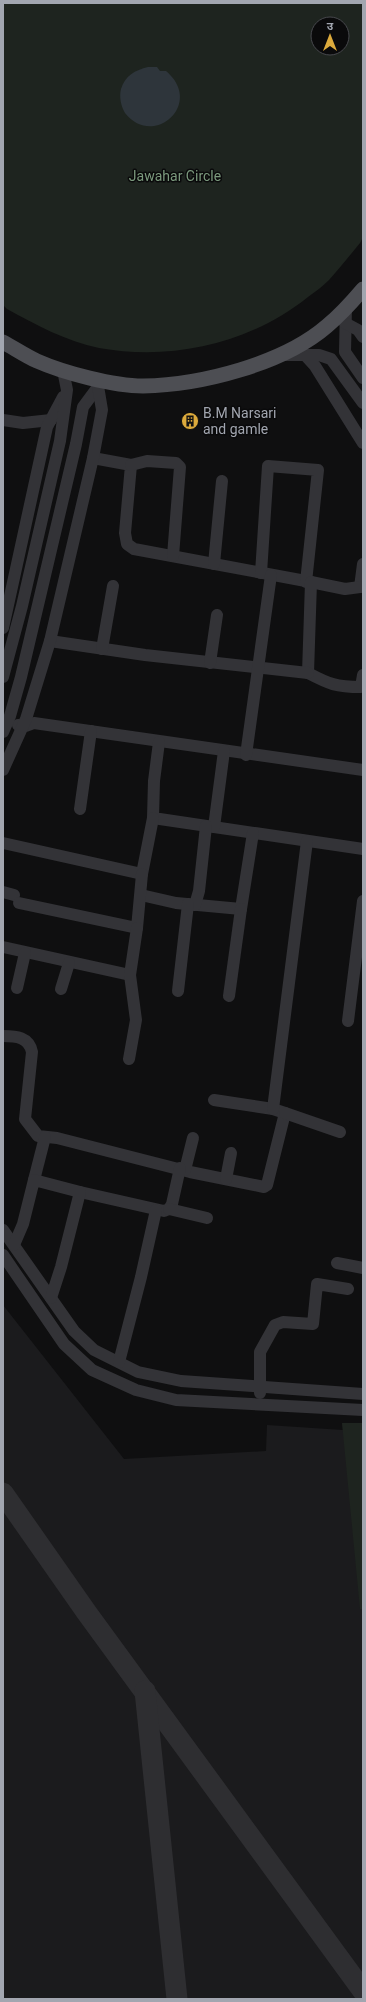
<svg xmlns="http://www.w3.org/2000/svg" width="366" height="2002" viewBox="0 0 366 2002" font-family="Roboto,'Noto Sans Devanagari',sans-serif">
	<rect width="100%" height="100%" fill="#0f0f10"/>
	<polygon fill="#1b1b1d" points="3,1305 124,1459 266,1451 267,1425 343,1430 342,1423 363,1423 363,1999 3,1999"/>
	<g fill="#1e241f" fill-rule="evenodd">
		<path d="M 3,3 L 363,3 L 363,237 L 360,243 C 350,255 340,268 329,280 C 323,286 315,292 308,297 C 249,344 172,361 99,348 C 66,341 36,325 7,309 L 3,305 ZM 318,24 L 342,24 L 342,48 L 318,48 Z"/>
		<polygon points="342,1423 363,1423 363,1609 360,1609"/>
	</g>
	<path fill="#2e353b" d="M 148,67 L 157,67 L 160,71 L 166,71 C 205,104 153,149 125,113 C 121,106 119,97 121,89 C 125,76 135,70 148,67 Z"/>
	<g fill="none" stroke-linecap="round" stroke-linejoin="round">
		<g stroke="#2e2e31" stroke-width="21">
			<polyline points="3,1493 87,1613 363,1991"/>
			<polyline points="145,1691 177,1999"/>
		</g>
		<g stroke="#333337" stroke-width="12">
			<polyline points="346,307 345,352 363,378"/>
			<polyline points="345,323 358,330 363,337"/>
			<polyline points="304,354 315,366 363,443"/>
			<polyline points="282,355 319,355 331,359 363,403"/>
			<polyline points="3,420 23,423 51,420"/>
			<polyline points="93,458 131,465 125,533 127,544 134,549 311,582"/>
			<polyline points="131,465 147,461 176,463 180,467 173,556"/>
			<polyline points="214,564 222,481"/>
			<polyline points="363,564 360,587 363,586"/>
			<polyline points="261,573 268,466 318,470 306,582"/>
			<path d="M 360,587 L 345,589 L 311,582 L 308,673 C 329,684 336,687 361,687 L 363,675"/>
			<polyline points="3,628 47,427 63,397"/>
			<polyline points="50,641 145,655 308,673"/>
			<polyline points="102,649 113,586"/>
			<polyline points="210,663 217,615"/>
			<polyline points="3,677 22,606 60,441 67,390 63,370"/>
			<polyline points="18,725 26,726 34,723 363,770"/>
			<polyline points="3,732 10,716 21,677 76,444 83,407 100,384"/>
			<polyline points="159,742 154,781 153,818 363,849"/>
			<polyline points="246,755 271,575"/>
			<polyline points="3,770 26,719 50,641 93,458 102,410 98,386"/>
			<polyline points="80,809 91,731"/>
			<polyline points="214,827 224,751"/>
			<polyline points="3,843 142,874 153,818"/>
			<polyline points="3,892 14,895"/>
			<polyline points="141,895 176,903 241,909 253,833"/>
			<polyline points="19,903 137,928 142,874"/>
			<polyline points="195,905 199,891 206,826"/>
			<polyline points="3,947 130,975"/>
			<polyline points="17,988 25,953"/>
			<polyline points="61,989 69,963"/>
			<polyline points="178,991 188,904"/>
			<polyline points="229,996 241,909"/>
			<polyline points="348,1021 363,901"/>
			<path d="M 3,1036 C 16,1036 29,1037 32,1052 L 25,1119 L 38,1136 L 57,1138 L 190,1172 L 264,1187 L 267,1185 L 285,1113 L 273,1109 L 214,1100"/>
			<polyline points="129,1059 136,1020 130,975 137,928"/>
			<polyline points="273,1109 307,841"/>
			<polyline points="285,1113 340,1132"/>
			<polyline points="185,1170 193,1138"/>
			<polyline points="226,1179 231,1153"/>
			<polyline points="34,1180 45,1137"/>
			<polyline points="80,1192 164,1211 169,1209 172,1204 180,1168"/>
			<polyline points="169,1209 207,1218"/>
			<polyline points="3,1230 74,1331 94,1350 138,1372 181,1381 363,1394"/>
			<polyline points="14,1245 23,1224 34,1180 80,1192 61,1267 51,1298"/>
			<polyline points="3,1255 64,1344 92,1370 136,1390 176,1400 363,1410"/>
			<polyline points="337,1263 363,1268"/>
			<polyline points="119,1362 141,1277 156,1210"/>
			<polyline points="260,1393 260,1352 275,1325 283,1322 313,1324 317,1284 348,1289"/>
		</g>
		<path stroke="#4d4e53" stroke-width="15" d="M 3,342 C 14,348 26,356 37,361 C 64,373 114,386 143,386 C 201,385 283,364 327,326 C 340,315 352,302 363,289"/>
	</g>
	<defs>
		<g id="building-disc" transform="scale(0.9)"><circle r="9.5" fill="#dcaa3c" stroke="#0a0a0b"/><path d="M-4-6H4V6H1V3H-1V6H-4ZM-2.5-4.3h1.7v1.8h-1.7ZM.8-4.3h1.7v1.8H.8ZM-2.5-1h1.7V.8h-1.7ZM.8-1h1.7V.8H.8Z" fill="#111"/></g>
	</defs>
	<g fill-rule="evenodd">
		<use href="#building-disc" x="190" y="421"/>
	</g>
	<g text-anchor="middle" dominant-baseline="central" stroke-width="3" stroke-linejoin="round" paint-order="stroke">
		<g font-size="14" fill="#7b997d" stroke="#0a0a0b">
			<text x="175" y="176">Jawahar Circle</text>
		</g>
		<g font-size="14" fill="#a2a6b0" stroke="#0a0a0b" text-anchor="start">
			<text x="203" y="413">B.M Narsari<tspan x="203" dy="16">and gamle</tspan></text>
		</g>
	</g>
	<rect width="366" height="2002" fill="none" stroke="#a2a6b0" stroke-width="8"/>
	<g transform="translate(330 36)"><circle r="19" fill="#0a0a0b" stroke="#47484d"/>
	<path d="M0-3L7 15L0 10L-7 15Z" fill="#dcaa3c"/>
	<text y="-6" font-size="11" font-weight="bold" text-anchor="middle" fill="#a2a6b0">उ</text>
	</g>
</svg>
